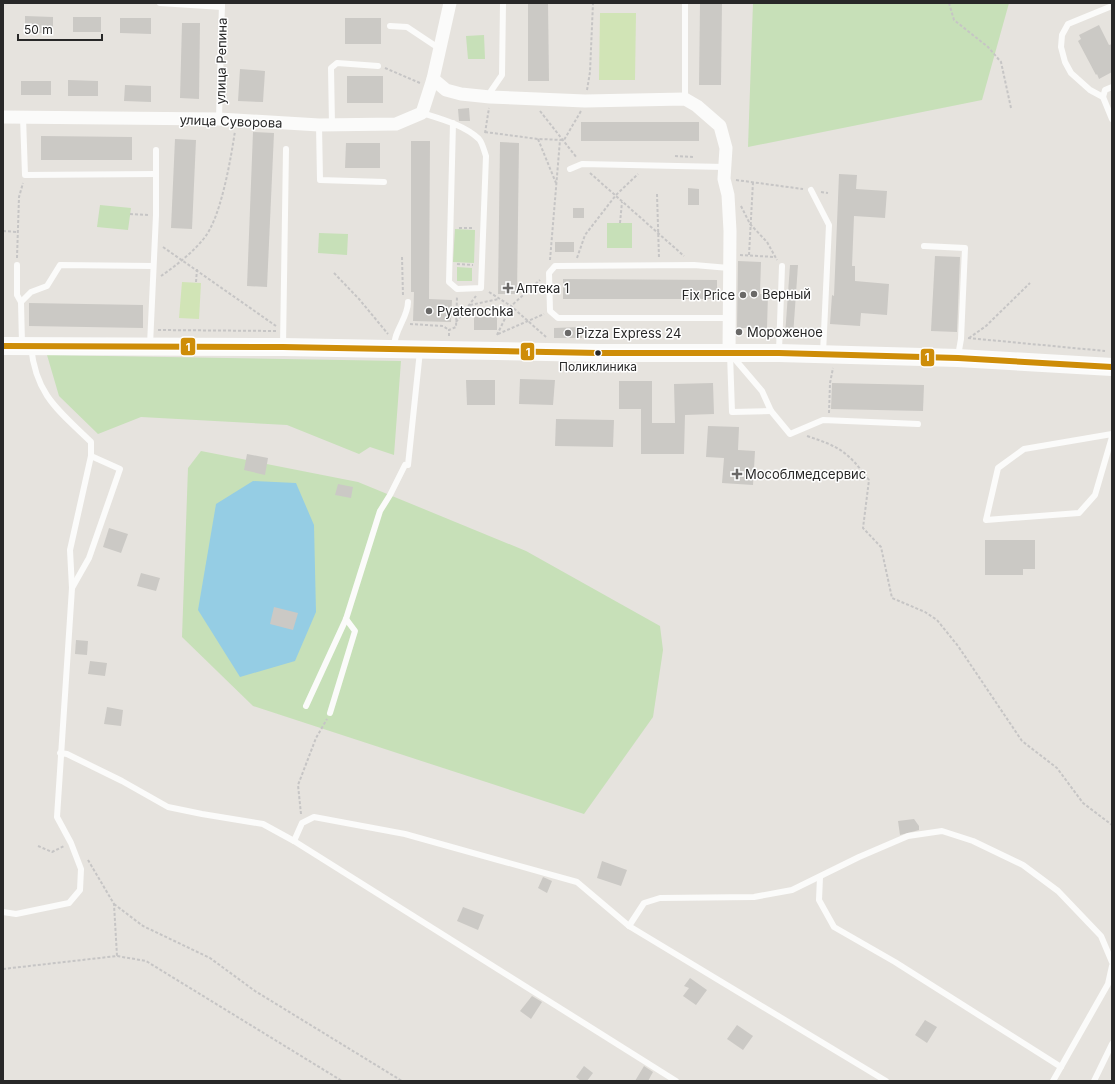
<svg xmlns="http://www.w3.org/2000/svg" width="1115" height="1084" viewBox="0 0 1115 1084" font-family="Inter,sans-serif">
	<rect width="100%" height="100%" fill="#e6e3de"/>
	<g fill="#c7e0b8">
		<polygon points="753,3 1009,3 982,100 748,147"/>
		<polygon points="484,35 485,59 468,59 466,36"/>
		<polygon points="100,205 131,208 128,230 97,227"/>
		<rect x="607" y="223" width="25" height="25"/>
		<polygon points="455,229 475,230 474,263 453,262"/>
		<polygon points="319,233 348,234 347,255 318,253"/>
		<polygon points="457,267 472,268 472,281 457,281"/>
		<polygon points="47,355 401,361 394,455 370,447 359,454 287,425 141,417 98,434 59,396"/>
		<polygon points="201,451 358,482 526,551 660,626 663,650 653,717 584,814 253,706 182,637 188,468"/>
	</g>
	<g fill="#d1e4b6">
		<polygon points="600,13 636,13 635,80 599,80"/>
		<polygon points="182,282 201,283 199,319 179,318"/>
	</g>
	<polygon fill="#95cde4" points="253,481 296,483 314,525 316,612 295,661 240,677 198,610 216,504"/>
	<g fill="#cbc9c5">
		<polygon points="528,3 548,3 549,81 528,81"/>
		<polygon points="700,3 722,3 721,85 699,85"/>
		<polygon points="25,16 53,17 53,33 25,33"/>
		<rect x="73" y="17" width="28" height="15"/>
		<polygon points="120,18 151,18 151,34 120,33"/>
		<rect x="345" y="18" width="36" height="26"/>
		<polygon points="182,23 200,23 199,99 180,98"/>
		<polygon points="1099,25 1109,45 1112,44 1112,72 1099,79 1097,74 1096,75 1078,41 1081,39 1079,35"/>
		<polygon points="240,69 265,71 263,102 238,101"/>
		<rect x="347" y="76" width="36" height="27"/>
		<polygon points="68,80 98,81 98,96 68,96"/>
		<rect x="21" y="81" width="30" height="14"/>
		<polygon points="125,85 151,86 151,102 124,101"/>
		<polygon points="469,108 470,121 459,121 458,109"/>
		<rect x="581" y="122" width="118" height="19"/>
		<polygon points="253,132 274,133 267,287 247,286"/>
		<polygon points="41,136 132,137 132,160 41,160"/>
		<polygon points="175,139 196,140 192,229 171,228"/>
		<polygon points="411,141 430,141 429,299 452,300 451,322 413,321 414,292 411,292"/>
		<polygon points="500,142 519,143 517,294 498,294"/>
		<polygon points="346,143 380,143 380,168 345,168"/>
		<polygon points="839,174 857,175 856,189 887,191 885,218 854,216 852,266 855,266 855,281 889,284 887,315 861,313 860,326 830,324 832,295 834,296"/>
		<polygon points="688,188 699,189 699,205 688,205"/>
		<rect x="573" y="208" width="11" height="10"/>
		<rect x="555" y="242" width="19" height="10"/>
		<polygon points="935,256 960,257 957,332 931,331"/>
		<polygon points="738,261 761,262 760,294 768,294 767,328 737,328"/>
		<polygon points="790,265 798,265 793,336 785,336"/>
		<polygon points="563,279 717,280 717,299 563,299"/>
		<polygon points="29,303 143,305 143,328 29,326"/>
		<rect x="474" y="317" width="23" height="13"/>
		<polygon points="582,327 582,338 554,338 554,328"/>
		<polygon points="520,379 555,380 553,405 519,404"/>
		<polygon points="466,380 495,380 495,405 467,405"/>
		<polygon points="619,381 652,381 652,423 675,423 674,384 713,383 714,414 685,415 684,454 641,454 641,409 619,409"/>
		<polygon points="832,383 924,385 923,411 831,409"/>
		<polygon points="556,419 614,420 613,447 555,446"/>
		<polygon points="708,426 739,427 738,450 755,451 753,485 722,483 724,458 706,457"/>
		<polygon points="247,454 268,458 265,475 244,470"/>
		<polygon points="338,484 353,487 351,498 335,495"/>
		<polygon points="109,528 128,534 121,553 103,547"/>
		<polygon points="985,540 1035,540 1035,569 1023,569 1023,575 985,575"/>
		<polygon points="141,573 160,578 156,591 137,586"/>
		<polygon points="274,607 298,613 293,630 270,624"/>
		<polygon points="76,640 88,641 87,655 75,654"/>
		<polygon points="90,661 107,663 105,676 88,674"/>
		<polygon points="107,707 123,710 121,726 104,724"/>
		<polygon points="914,819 919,826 919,830 900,835 898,821"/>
		<polygon points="602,861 627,870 621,886 597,878"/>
		<polygon points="543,877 552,881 547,893 538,888"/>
		<polygon points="463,907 484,915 478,930 457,921"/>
		<polygon points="690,978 707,990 696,1005 683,996 689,988 684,986"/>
		<polygon points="532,996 542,1002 531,1019 520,1011"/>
		<polygon points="925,1020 937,1027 927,1043 915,1035"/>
		<polygon points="737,1025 753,1036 743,1050 727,1039"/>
		<polygon points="584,1066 593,1073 587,1081 581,1081 576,1077"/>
		<polygon points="644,1066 653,1072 648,1081 635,1081"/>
	</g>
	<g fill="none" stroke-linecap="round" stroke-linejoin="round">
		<g stroke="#c6c5c5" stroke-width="2" stroke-dasharray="3 2" stroke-linecap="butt">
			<polyline points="949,3 954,20 988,47 1001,62 1011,108"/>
			<polyline points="385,68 420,83"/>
			<polyline points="587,90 590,72 593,3"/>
			<polyline points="540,111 577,158"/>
			<polyline points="485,132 538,139 564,140 581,111"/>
			<polyline points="485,133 489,108"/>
			<polyline points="538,139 556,183"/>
			<polyline points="675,156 693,157"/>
			<polyline points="590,173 684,256"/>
			<polyline points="736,180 803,189"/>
			<polyline points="821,192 828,193"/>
			<polyline points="657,194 659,258"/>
			<polyline points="741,206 750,224 767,242 777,260"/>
			<polyline points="130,214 148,215"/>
			<polyline points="620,223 622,202"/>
			<polyline points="459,228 474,228"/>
			<polyline points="3,231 17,232"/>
			<polyline points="163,247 276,326"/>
			<polyline points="740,255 775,257"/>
			<polyline points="749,255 753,182"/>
			<polyline points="402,257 403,296"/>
			<polyline points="17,258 19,197 23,183"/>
			<polyline points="577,258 585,235 616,195 638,174"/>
			<polyline points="550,260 560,140"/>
			<polyline points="457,264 473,265"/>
			<polyline points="334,273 359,299 388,334"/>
			<path d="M 161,276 C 177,265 203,245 211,227 C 223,203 231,158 235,131"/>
			<polyline points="196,282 197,269"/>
			<polyline points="489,292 511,306 546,337"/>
			<polyline points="470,305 499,299"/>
			<polyline points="456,322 476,296"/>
			<polyline points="410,324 443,326 449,330"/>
			<polyline points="158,330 276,331"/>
			<polyline points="498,334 544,314"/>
			<polyline points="497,335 511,306 540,280"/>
			<polyline points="449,336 449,330 456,327 457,296"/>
			<polyline points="968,338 1105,351"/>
			<polyline points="969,338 986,326 1030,283"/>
			<polyline points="829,413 830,383 833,368"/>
			<path d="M 807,436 C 840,447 847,451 869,480 L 863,528 L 881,547 L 892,598 L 925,612 L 937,620 L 958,646 L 1022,741 L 1057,768 L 1083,803 L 1112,825"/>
			<polyline points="301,814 298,785 316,738 327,719"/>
			<polyline points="38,846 52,852 64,846"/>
			<polyline points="88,860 114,904 117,956"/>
			<polyline points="114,904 143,926 210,958 255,991 402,1081"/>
			<polyline points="3,969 117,956 146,961 342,1081"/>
		</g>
		<g stroke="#fbfbfa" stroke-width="6">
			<polyline points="160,3 222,7"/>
			<polyline points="1112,6 1068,24 1062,35 1061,47 1065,62 1071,73 1090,90 1103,97 1112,119"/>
			<polyline points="390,26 407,27 440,49"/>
			<polyline points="490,97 491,91 502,75 503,3"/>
			<polyline points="1103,97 1105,90 1112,87"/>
			<polyline points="685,99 685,3"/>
			<path d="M 422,113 C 441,119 464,125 479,139 C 482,142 484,150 486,156 L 481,288 L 457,289 L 449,282 L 453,123"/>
			<polyline points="23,117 25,175 156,174"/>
			<polyline points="219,119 222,3"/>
			<polyline points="319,125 320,180 384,182"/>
			<polyline points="332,125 331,68 337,63 378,66"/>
			<polyline points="570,169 582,164 725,167"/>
			<polyline points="811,190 829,225 823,353"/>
			<polyline points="924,246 965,248 961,339 958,356"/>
			<polyline points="17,265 17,295 21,302 22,344"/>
			<polyline points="729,268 694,265 555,266 549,273 550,311 558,318 729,318"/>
			<polyline points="21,302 31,292 47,286 60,265 153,266"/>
			<polyline points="150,345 156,215 156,150"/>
			<polyline points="283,346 286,149"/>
			<path d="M 394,348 C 393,332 408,318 408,302"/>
			<polyline points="779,351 782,266"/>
			<polyline points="730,354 732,412 771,411"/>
			<polyline points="733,357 762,391 771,411 790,434 823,420 918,424"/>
			<polyline points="1112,434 1024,449 998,468 986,520 1079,513 1095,495 1112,437"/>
			<polyline points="408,465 420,351"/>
			<polyline points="72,588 89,558 120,469 91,456"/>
			<polyline points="306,706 346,619 380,511 390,495 405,465"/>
			<polyline points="330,713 355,631 346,619"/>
			<polyline points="60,753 67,754 122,781 168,807 202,814 263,824 294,841 676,1081"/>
			<polyline points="294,841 302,823 314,817 405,834 577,882 629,926 886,1081"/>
			<polyline points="820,877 819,900 834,927 895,962 1061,1067"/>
			<path d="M 3,912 L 16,914 L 69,903 L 80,890 L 81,869 L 71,843 L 57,817 L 72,588 L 70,550 L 91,456 L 91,442 C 58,410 36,395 31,347"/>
			<polyline points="629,926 644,903 660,898 754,897 792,890 859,857 908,836 942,831 973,841 1023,865 1058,891 1101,936 1112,962"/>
			<polyline points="1053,1081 1108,984 1112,966"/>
			<polyline points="1094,1081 1112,1044"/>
		</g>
		<g stroke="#fbfbfa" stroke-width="13">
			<polyline points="433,79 446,90 461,94 490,97 585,101 685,99 697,106 720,126 726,148 724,179 728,195 730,231 729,353"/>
			<polyline points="3,117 219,119 319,125 396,124 422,113 433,79 450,3"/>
		</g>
		<polyline stroke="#fbfbfa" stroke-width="18" points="3,346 283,347 598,353 779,353 958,358 1112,367"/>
		<g stroke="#fff" stroke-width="9">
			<polyline id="bus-1" points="3,346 283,347 598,353 779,353 958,358 1112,367"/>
		</g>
		<use href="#bus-1" stroke="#ce8d08" stroke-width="6"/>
	</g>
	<g fill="#6a6968" stroke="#fff" stroke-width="1.5">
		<path d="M506 282h4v4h4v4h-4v4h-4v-4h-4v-4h4z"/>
		<circle cx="754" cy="294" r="4"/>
		<circle cx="743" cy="295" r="4"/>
		<circle cx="429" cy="311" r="4"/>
		<circle cx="739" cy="332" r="4"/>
		<circle cx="568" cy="333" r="4"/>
		<path d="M735 468h4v4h4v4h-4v4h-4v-4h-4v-4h4z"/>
	</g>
	<circle fill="#282828" stroke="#fff" stroke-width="1.5" cx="598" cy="353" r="3.5"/>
	<g text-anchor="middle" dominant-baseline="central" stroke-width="3" stroke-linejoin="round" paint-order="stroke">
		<g font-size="12" fill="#282828" stroke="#fff">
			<text x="598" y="366">Поликлиника</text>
		</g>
		<g font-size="13" fill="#282828" stroke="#fff">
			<text transform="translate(221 61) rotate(-89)">улица Репина</text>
			<text transform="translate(231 121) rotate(2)">улица Суворова</text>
		</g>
		<g font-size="13" fill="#282828" stroke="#fff" text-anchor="start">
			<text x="516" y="288">Аптека 1</text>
			<text x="762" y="294">Верный</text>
			<text x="735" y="295" text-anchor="end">Fix Price</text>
			<text x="437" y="311">Pyaterochka</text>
			<text x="747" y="332">Мороженое</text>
			<text x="576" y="333">Pizza Express 24</text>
			<text x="745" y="474">Мособлмедсервис</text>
		</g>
	</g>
	<g stroke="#fff" stroke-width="1.5">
		<rect x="180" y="337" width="16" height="19" rx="4" fill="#ce8d08"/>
		<rect x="520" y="342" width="15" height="19" rx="4" fill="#ce8d08"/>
		<rect x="920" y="348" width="15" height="19" rx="4" fill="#ce8d08"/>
	</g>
	<g font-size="11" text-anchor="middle" font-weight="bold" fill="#fff">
		<text x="188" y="351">1</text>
		<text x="528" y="356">1</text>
		<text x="927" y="361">1</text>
	</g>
	<rect width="1115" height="1084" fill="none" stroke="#282828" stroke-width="8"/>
	<path d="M18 34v6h84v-6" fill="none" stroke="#282828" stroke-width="2"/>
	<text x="24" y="34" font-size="12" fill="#282828" stroke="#ffffff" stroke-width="3" paint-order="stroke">50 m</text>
</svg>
